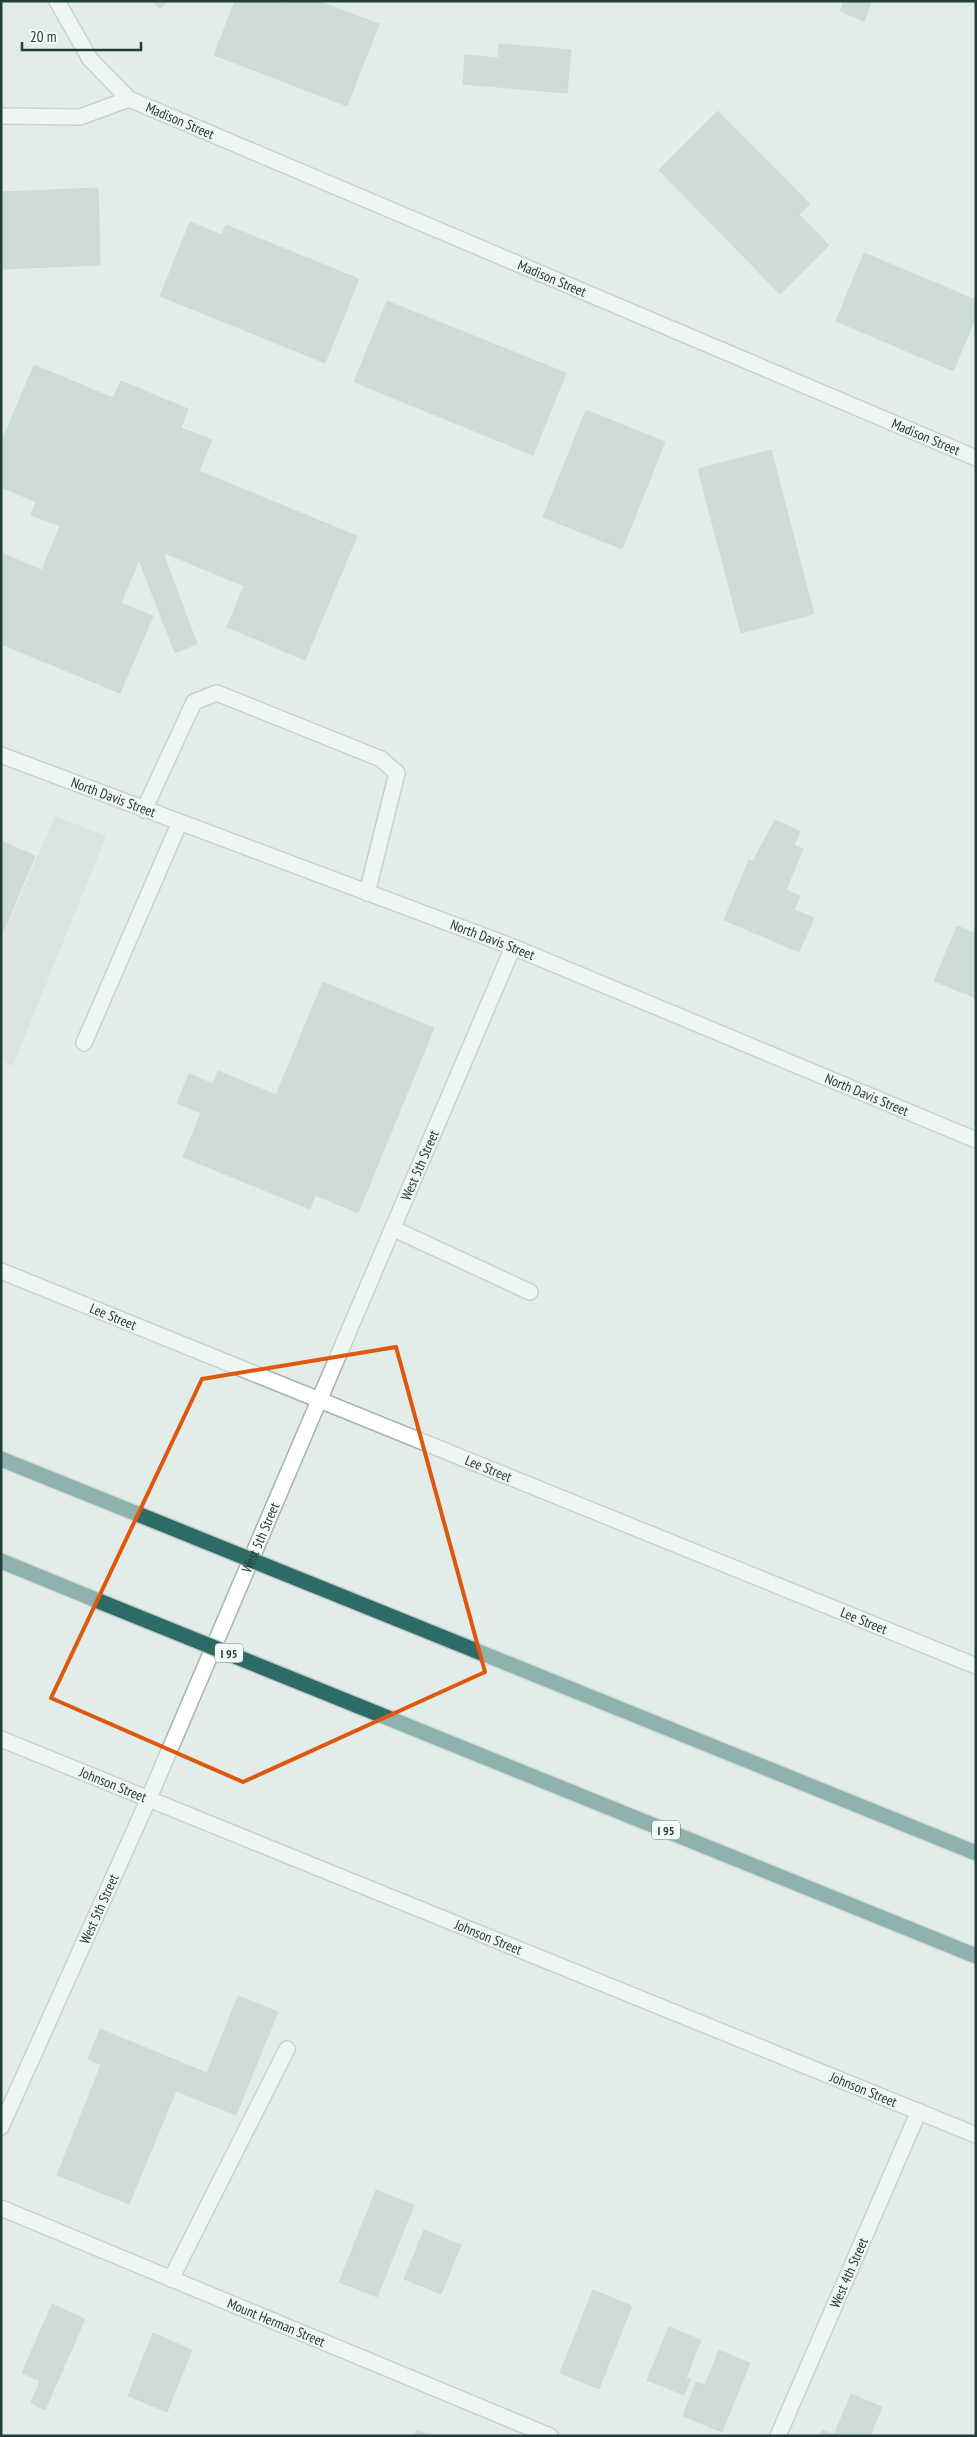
<svg xmlns="http://www.w3.org/2000/svg" width="977" height="2437" viewBox="0 0 977 2437" font-family="'PT Sans Narrow',sans-serif">
	<rect width="100%" height="100%" fill="#e2ece9"/>
	<polygon fill="#d0dcd8" points="55,816 106,836 13,1066 1,1061 1,941"/>
	<g fill="#b7c7c2" stroke="#b4c6c1">
		<polygon points="152,1 168,1 160,9"/>
		<polygon points="235,1 281,1 287,4 288,1 318,1 379,24 347,106 214,55"/>
		<polygon points="844,1 872,1 864,21 840,11"/>
		<polygon points="499,44 571,50 567,93 463,84 465,55 498,58"/>
		<polygon points="718,111 810,204 799,215 829,245 780,294 659,170"/>
		<polygon points="98,188 100,265 1,269 1,192"/>
		<polygon points="190,222 222,235 226,225 359,279 325,363 160,296"/>
		<polygon points="864,253 976,300 976,317 953,371 836,321"/>
		<polygon points="387,301 566,373 533,455 354,382"/>
		<polygon points="34,365 113,398 121,381 188,409 181,428 212,440 199,471 357,536 305,660 227,627 244,586 165,553 164,556 197,644 175,653 139,560 121,603 153,616 120,693 1,644 1,553 42,570 60,526 31,515 36,502 1,487 1,443"/>
		<polygon points="586,410 665,442 622,549 543,517"/>
		<polygon points="771,450 814,614 741,633 698,469"/>
		<polygon points="775,820 800,831 794,845 803,849 786,890 800,896 794,910 814,918 799,952 724,920 749,860 753,861"/>
		<polygon points="1,841 35,856 1,937"/>
		<polygon points="957,926 976,934 976,998 934,981"/>
		<polygon points="323,982 434,1028 358,1213 315,1195 310,1209 183,1157 201,1113 177,1103 189,1074 213,1084 218,1071 276,1095"/>
		<polygon points="238,1996 278,2012 236,2115 176,2091 129,2204 57,2175 101,2065 88,2059 100,2029 207,2073"/>
		<polygon points="376,2190 414,2205 377,2297 339,2282"/>
		<polygon points="424,2230 461,2245 441,2294 404,2279"/>
		<polygon points="593,2290 632,2306 599,2389 560,2373"/>
		<polygon points="52,2304 85,2319 45,2410 31,2403 40,2381 22,2373"/>
		<polygon points="669,2327 701,2340 686,2378 691,2379 684,2395 647,2380"/>
		<polygon points="153,2333 192,2350 167,2412 128,2396"/>
		<polygon points="719,2350 750,2363 722,2432 683,2416 696,2382 705,2385"/>
		<polygon points="851,2394 882,2407 870,2436 820,2436 822,2430 834,2435"/>
		<polygon points="417,2430 431,2436 414,2436"/>
	</g>
	<g fill="none" stroke-linecap="round" stroke-linejoin="round">
		<g stroke="#a5b4b1" stroke-width="18">
			<g id="service">
				<polyline points="144,810 194,702 217,693 381,759 397,773 367,893"/>
				<polyline points="84,1043 179,824"/>
				<polyline points="394,1229 530,1292"/>
				<polyline points="171,2279 287,2049"/>
			</g>
		</g>
		<g stroke="#a5b4b1" stroke-width="18">
			<g id="minor">
				<path id="s1" d="M 57,1 L 90,59 L 129,99 L 976,458"/>
				<polyline points="1,116 80,117 129,99"/>
				<path id="s2" d="M 1,1271 L 976,1666"/>
				<path id="s3" d="M 1,1739 L 976,2135"/>
				<path id="s4" d="M 1,2127 L 149,1798 L 513,947"/>
				<path id="s5" d="M 1,2208 L 550,2436"/>
				<path id="s6" d="M 778,2436 L 919,2111"/>
			</g>
		</g>
		<g stroke="#a5b4b1" stroke-width="18">
			<g id="tertiary">
				<path id="s7" d="M 1,755 L 513,947 L 976,1140"/>
			</g>
		</g>
		<g stroke="#c1c9c8" stroke-width="18">
			<g id="motorway">
				<polyline points="1,1459 140,1515"/>
				<polyline points="1,1561 101,1602"/>
				<polyline points="395,1618 976,1853"/>
				<polyline points="356,1705 976,1956"/>
			</g>
		</g>
		<use href="#service" stroke="#fff" stroke-width="15"/>
		<use href="#minor" stroke="#fff" stroke-width="15"/>
		<use href="#tertiary" stroke="#fff" stroke-width="15"/>
		<use href="#motorway" stroke="#2d6b66" stroke-width="15"/>
		<g stroke="#c1c9c8" stroke-width="18" stroke-linecap="butt">
			<g id="motorway-bridge">
				<polyline points="140,1515 395,1618"/>
				<polyline points="101,1602 356,1705"/>
			</g>
		</g>
		<use href="#motorway-bridge" stroke="#2d6b66" stroke-width="15"/>
	</g>
	<path d="M0 0H977V2437H0ZM 396,1347 L 485,1672 L 243,1782 L 51,1698 L 202,1379 Z" fill="#e2ece9" fill-opacity=".55" fill-rule="evenodd"/>
	<path fill="none" stroke="#de580e" stroke-width="4" stroke-linejoin="round" d="M 396,1347 L 485,1672 L 243,1782 L 51,1698 L 202,1379 Z"/>
	<g text-anchor="middle" dominant-baseline="central" stroke-width="4" stroke-linejoin="round" paint-order="stroke">
		<g fill="#f3f9f6" stroke="#617672" stroke-width="1">
			<rect x="215" y="1643.5" width="28" height="19" rx="4"/>
			<rect x="652" y="1820.5" width="28" height="19" rx="4"/>
		</g>
		<g font-size="12" font-weight="bold" fill="#223e3a">
			<text x="229" y="1653">I 95</text>
			<text x="666" y="1830">I 95</text>
		</g>
		<g font-size="14" fill="#223e3a" stroke="#f3f9f6">
			<text stroke="none"><textPath href="#s1" startOffset="178">Madison Street</textPath></text>
			<text stroke="none"><textPath href="#s1" startOffset="582">Madison Street</textPath></text>
			<text stroke="none"><textPath href="#s1" startOffset="988">Madison Street</textPath></text>
			<text stroke="none"><textPath href="#s7" startOffset="120">North Davis Street</textPath></text>
			<text stroke="none"><textPath href="#s7" startOffset="525">North Davis Street</textPath></text>
			<text stroke="none"><textPath href="#s7" startOffset="930">North Davis Street</textPath></text>
			<text stroke="none"><textPath href="#s4" startOffset="1049">West 5th Street</textPath></text>
			<text stroke="none"><textPath href="#s2" startOffset="121">Lee Street</textPath></text>
			<text stroke="none"><textPath href="#s2" startOffset="526">Lee Street</textPath></text>
			<text stroke="none"><textPath href="#s4" startOffset="644">West 5th Street</textPath></text>
			<text stroke="none"><textPath href="#s2" startOffset="931">Lee Street</textPath></text>
			<text stroke="none"><textPath href="#s3" startOffset="121">Johnson Street</textPath></text>
			<text stroke="none"><textPath href="#s4" startOffset="239">West 5th Street</textPath></text>
			<text stroke="none"><textPath href="#s3" startOffset="526">Johnson Street</textPath></text>
			<text stroke="none"><textPath href="#s3" startOffset="931">Johnson Street</textPath></text>
			<text stroke="none"><textPath href="#s6" startOffset="178">West 4th Street</textPath></text>
			<text stroke="none"><textPath href="#s5" startOffset="298">Mount Herman Street</textPath></text>
		</g>
	</g>
	<rect width="977" height="2437" fill="none" stroke="#223e3a" stroke-width="5"/>
	<path d="M22 42v8h119v-8" fill="none" stroke="#223e3a" stroke-width="2.5"/>
	<text x="30" y="42" font-size="15" fill="#223e3a" stroke="#f3f9f6" stroke-width="4" paint-order="stroke">20 m</text>
</svg>
